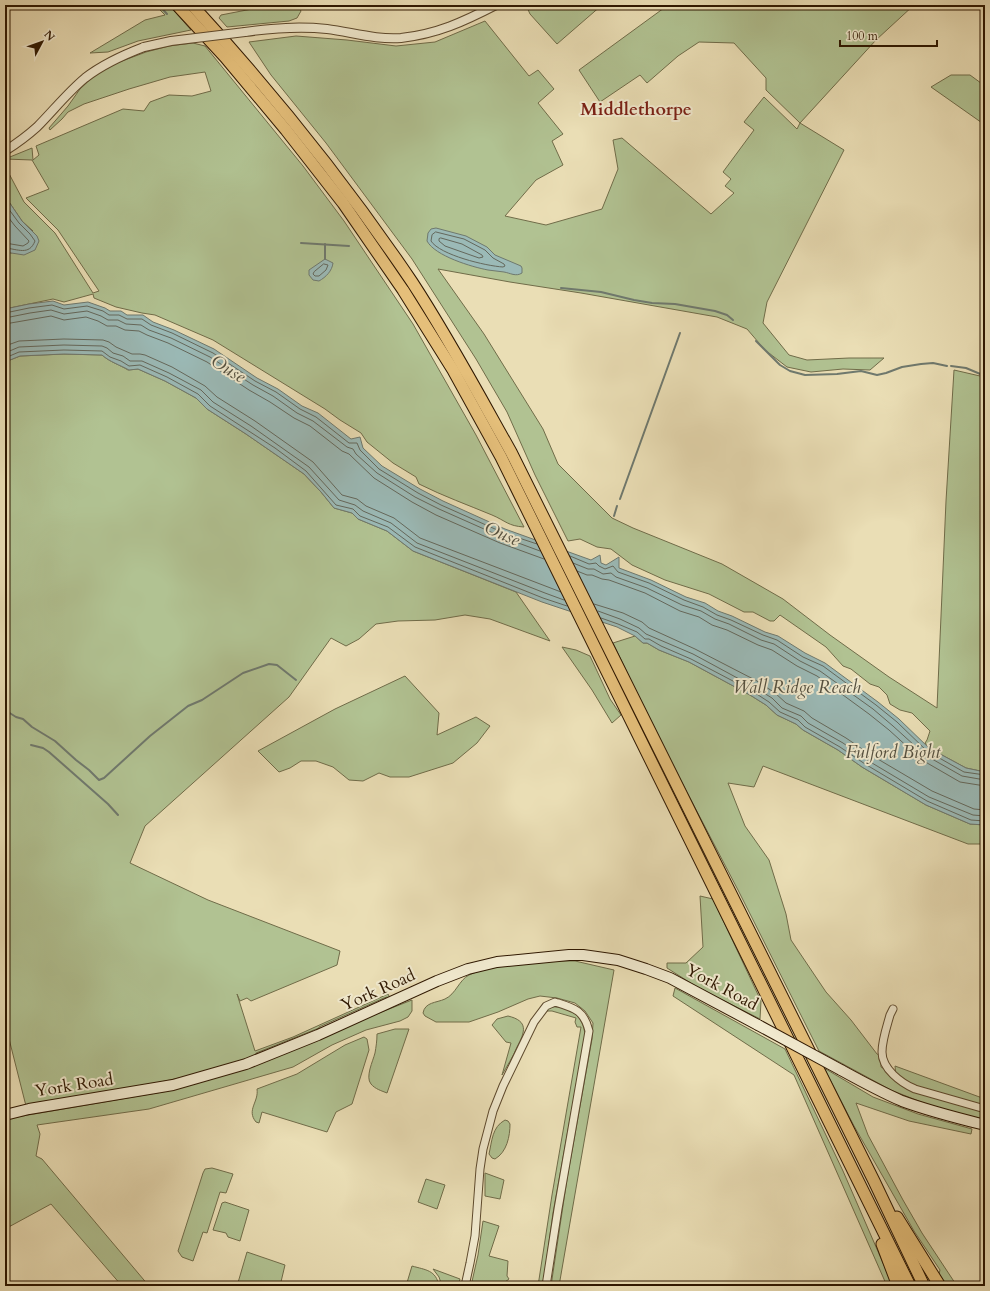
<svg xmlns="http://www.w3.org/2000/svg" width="990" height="1291" viewBox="0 0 990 1291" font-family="Cardo,serif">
	<rect width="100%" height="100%" fill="#eadeb5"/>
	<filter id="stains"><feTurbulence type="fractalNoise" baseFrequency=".005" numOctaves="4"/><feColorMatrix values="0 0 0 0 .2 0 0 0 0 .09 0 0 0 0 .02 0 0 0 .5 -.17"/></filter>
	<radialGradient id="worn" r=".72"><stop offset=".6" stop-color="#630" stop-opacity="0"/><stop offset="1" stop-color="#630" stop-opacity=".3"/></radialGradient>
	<g fill="#b1c292" stroke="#706c49">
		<polygon points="155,5 169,5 191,30 138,41 108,52 90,53 145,20 165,15"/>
		<polygon points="298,5 301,11 297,18 289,21 227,27 219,18 221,15 257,8"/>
		<polygon points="526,5 602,5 557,44 530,14"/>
		<polygon points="662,5 914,5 876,40 800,123 844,150 767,302 763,323 789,355 807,360 849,358 884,358 870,370 843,369 811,372 787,367 765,350 747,329 717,317 581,293 510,282 438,269 484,334 543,429 558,464 612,518 633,528 722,564 783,599 830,635 889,677 937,708 946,501 954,370 980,376 985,379 985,772 966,768 929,748 925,743 927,740 930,731 912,713 900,710 890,704 887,695 879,687 870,684 851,669 843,666 826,647 780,615 774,621 770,621 753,612 744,612 709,594 665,580 632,565 611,549 597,547 580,539 568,541 535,475 507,412 476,359 412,259 326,143 271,75 249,42 296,36 347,40 396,46 435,42 485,21 529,76 538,70 554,89 538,103 563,134 552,141 563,165 536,180 505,216 546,225 602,209 618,169 613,140 622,138 711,214 734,193 725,186 731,179 723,172 754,130 744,122 764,97 797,129 800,123 766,90 766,78 734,43 699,42 678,56 647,83 640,75 600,102 579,70 664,8"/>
		<path d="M 193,43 L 205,46 L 303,166 L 344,221 L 413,324 L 476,435 L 524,527 C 508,526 506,521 492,515 C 468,505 443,496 419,484 L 416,477 L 393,463 L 367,442 L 361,433 L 340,420 L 325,409 L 213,340 L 155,315 L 142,313 L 116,307 L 94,298 L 93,294 L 64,302 L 53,299 L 5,309 L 5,252 L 12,253 L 33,231 L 22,221 L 5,196 L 5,166 L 24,202 L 55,233 L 93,293 L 99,291 L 58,230 L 26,198 L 49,189 L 32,160 L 5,159 L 32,148 L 33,160 L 39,155 L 36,146 L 123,109 L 144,111 L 150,102 L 169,95 L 192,96 L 211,91 L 205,72 L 170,77 L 129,89 L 84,104 L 68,112 L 62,119 L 50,130 L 49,128 L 68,106 L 80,89 L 96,74 L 114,64 L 146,52 L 169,46 Z"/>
		<polygon points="951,75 970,75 985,86 985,125 931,87"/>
		<path d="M 64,354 L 102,355 C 110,362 120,365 128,370 L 138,369 L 165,381 L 196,398 L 207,409 L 246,434 L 304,474 L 321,492 L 334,508 L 352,513 L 358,519 L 387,531 L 413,551 L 516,592 L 550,641 L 490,619 L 465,615 L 435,620 L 398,621 L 376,624 L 359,639 L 346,646 L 331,638 L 289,697 L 145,826 L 130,863 L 208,900 L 340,951 L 337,965 L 251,1001 L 247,998 L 240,1001 L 237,994 L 255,1051 L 293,1037 L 388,994 L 391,1000 L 387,997 L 384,998 L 319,1027 L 319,1028 L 256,1053 L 257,1056 L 212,1071 L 137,1087 L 26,1106 L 5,1023 L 5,362 L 20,356 Z"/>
		<polygon points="635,636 643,643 647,643 659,650 689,662 750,695 766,705 777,715 796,724 803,730 838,750 862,767 926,805 970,824 985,825 985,844 968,844 763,766 754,787 728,783 745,826 769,860 786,914 791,940 826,992 851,1020 877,1054 881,1056 881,1067 896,1076 895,1066 985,1099 985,1120 931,1106 891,1090 819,1051 738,890 656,733 613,643"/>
		<polygon points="562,647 576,650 590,656 610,699 621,715 612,723 592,690"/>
		<polygon points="405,676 439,713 437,735 476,717 490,726 477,743 453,763 409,777 390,777 379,773 363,781 349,780 333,767 316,761 301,761 290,768 279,772 258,751 335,709"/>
		<polygon points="700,896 713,899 761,1001 760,1019 697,987 667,968 667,963 686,963 703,947"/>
		<path d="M 545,961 L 575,961 L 614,970 L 559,1286 L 551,1286 L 567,1179 L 592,1039 L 593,1023 L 585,1011 L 575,1003 L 557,998 L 540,996 L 528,999 L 498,1012 L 469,1022 L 436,1022 L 425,1016 L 423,1013 C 425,1002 436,1003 445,999 C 456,994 459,980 469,975 C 490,965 522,964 545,961 Z"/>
		<polygon points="675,988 785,1049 843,1171 893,1286 887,1286 794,1075 673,996"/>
		<polygon points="412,1000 412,1011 408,1017 400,1021 366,1030 332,1045 293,1067 149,1109 37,1125 40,1134 36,1156 42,1159 149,1286 122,1286 51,1204 5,1229 5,1119 168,1091 361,1020"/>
		<path d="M 551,1007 C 570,1006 584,1016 585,1036 L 553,1213 L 543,1286 L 538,1286 L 552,1195 L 581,1027 L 577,1027 L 575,1022 L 576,1018 L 552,1011 L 544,1011 Z"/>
		<path d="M 508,1016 C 529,1021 525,1032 517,1047 C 513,1057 507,1066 502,1075 L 511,1043 L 506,1042 L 492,1025 L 497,1019 Z"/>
		<path d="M 395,1029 L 409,1029 L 387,1093 C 382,1091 375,1089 371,1084 C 365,1077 373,1061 375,1053 C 376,1047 377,1041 377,1034 Z"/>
		<path d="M 364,1037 L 367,1039 L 369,1050 L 352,1104 L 336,1112 L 327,1132 L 262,1112 L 259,1123 L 256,1122 C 246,1110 259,1102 257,1089 L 297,1074 L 345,1045 Z"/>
		<polygon points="824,1068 873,1097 918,1114 972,1129 971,1134 909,1121 856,1103 868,1135 903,1200 922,1233 957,1286 946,1286 939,1274 940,1270 914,1231 854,1126"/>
		<path d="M 505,1120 L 508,1121 L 510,1124 C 510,1136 507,1152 495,1159 L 492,1158 L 489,1154 C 492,1141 492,1127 505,1120 Z"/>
		<polygon points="212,1168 233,1174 226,1193 220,1192 207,1233 203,1232 193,1261 182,1257 178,1251 203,1173 205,1169"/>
		<polygon points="485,1173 504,1180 500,1199 485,1196"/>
		<polygon points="426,1179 445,1185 437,1209 418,1202"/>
		<polygon points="225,1202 249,1210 240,1241 228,1237 226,1233 213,1230 222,1203"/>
		<polygon points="483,1221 499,1226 489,1256 508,1261 507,1276 509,1279 505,1282 504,1286 471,1286 478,1255"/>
		<polygon points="247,1252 285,1265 280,1286 237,1286"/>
		<path d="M 412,1266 C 426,1270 436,1270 439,1286 L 406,1286 Z"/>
		<polygon points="433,1269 460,1279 458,1286 442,1286 439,1277"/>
	</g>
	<g fill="#9bbab7" stroke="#6f796e">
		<polygon points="5,196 22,221 37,236 39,241 35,250 24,255 5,252"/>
		<path d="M 436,228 L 466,236 L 487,247 L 495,255 L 521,266 L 522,268 L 522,273 C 516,277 510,273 504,272 C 499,271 493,271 488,270 C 472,267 435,256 427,241 L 428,233 L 431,229 Z"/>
		<path d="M 325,259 L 333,263 C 332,271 326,277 319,281 L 313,280 L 309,275 L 309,270 Z"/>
		<path d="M 53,301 L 64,305 L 88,302 L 105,308 L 110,311 L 121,311 L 127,315 L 143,315 L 153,322 L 174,330 L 214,349 L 257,378 L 278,389 L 302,406 L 318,413 L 351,439 L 360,437 L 363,448 L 382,466 L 420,489 L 443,501 L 505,529 L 591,560 L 600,555 L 601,563 L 606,565 L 619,557 L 619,568 L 651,580 L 686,597 L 705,603 L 718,611 L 732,616 L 765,632 L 778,636 L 805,653 L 825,663 L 878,702 L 899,719 L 929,748 L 966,768 L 985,772 L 985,825 L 970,824 L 926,805 L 862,767 L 838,750 L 803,730 L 796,724 L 777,715 L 766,705 L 750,695 L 689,662 L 659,650 L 647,643 L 643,643 L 635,636 L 617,627 L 542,602 L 413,551 L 387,531 L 358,519 L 352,513 L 334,508 L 321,492 L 304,474 L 246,434 L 207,409 L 196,398 L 165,381 L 138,369 L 129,370 C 120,365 110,362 102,355 L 64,354 L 20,356 L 5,362 L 5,309 L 29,304 Z"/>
	</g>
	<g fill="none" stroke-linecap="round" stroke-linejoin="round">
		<g stroke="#64685c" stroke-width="1">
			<path d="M 5,204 L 19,223 L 30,234 L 35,241 C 29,256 18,249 5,248"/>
			<polyline points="5,213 15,226 29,241 28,243 23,246 5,243"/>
			<path d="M 436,232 L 464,239 L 485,250 L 493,258 L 504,264 L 505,266 L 503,267 C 486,266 440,255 431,241 L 432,235 Z"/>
			<polygon points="441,238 462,244 482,255 483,257 479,258 445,246 439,241 439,239"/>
			<polygon points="324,264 328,265 326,270 319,276 315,276 313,274 314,272"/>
			<polyline points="5,313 29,308 52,305 64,309 87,306 103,311 109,315 119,315 127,319 142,319 151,325 172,333 213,353 255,381 276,392 300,409 316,417 349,443 357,443 360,450 379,469 418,493 441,505 504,533 537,544"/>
			<polyline points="5,318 30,313 51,310 64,314 87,311 101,316 108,320 118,320 126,324 141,325 149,330 171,338 210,357 253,385 273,396 297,413 313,421 347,447 353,449 356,454 377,473 415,497 439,509 502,537 540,551"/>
			<polyline points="5,324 51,316 64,320 86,317 98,321 107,326 116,326 125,330 139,331 147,335 168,343 207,362 249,390 270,402 294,418 310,426 342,451 349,454 374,478 412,502 436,515 500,543 544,559"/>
			<polyline points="5,346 19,341 64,339 103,340 109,342 116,347 132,354 140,354 145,355 172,367 205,386 217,397 255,421 313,462 342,495 357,499 366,506 394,518 420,538 561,592"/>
			<polyline points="5,353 19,347 64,345 102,346 107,348 113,353 123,356 130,361 142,361 169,373 201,390 213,402 251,426 309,467 339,500 355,505 363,511 391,523 417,543 545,593 564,600"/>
			<polyline points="5,358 19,352 64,350 102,351 110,357 121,361 129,366 140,365 167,377 198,394 210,406 275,448 306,471 336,505 353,509 360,516 388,527 415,547 543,598 567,606"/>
			<polyline points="570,556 589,564 596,563 599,566 605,569 613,566 618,572 649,583 684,600 703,607 717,615 731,620 763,635 777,640 803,657 823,666 876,705 897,722 927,751 964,772 985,775"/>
			<polyline points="573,563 588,569 594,569 603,574 611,573 616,577 647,588 682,605 701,611 715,619 729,624 761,640 774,644 800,661 820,671 873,709 893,726 925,755 962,776 985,780"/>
			<polyline points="577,571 587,575 592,575 602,579 609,580 645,593 680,611 699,617 712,625 727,630 758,645 772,650 797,666 817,676 869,714 889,730 922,760 960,782 985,786"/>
			<polyline points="594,604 623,613 642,622 649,628 695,649 757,681 775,693 786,703 804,711 812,718 846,738 871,755 932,791 974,809 985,810"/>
			<polyline points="598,611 620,619 639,628 646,634 693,654 754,687 772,698 782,708 801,716 808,723 843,743 867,760 929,797 973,815 985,816"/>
			<polyline points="601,618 618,624 637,632 645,639 649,639 661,646 691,659 752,691 769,702 780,712 798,720 805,727 840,747 865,764 927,801 971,820 985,821"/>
		</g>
		<g stroke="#6f796e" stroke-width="2">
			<polyline points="159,5 167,14"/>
			<polyline points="301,243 349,246"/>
			<polyline points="325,259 325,244"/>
			<polyline points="561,288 601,292 634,300 652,303 675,304 715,311 727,315 733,320"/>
			<polyline points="756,341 780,365 790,371 805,375 837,374 861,371 877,375 886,373 902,367 921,364 933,363 947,366"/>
			<polyline points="951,366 966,368 985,376"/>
			<polyline points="620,499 680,333"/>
			<polyline points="614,516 617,506"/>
			<polyline points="5,710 16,717 23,719 32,727 55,741 76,760 89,770 99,780 104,778 150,736 188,706 202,700 243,673 269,664 277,665 296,680"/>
			<polyline points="31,745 43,748 49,752 108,804 118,815"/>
		</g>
		<g stroke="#5d492d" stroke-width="9">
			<g id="minor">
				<path d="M 893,1009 L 890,1015 C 887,1026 882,1040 882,1052 C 882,1069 901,1083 915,1089 L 985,1109"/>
				<path d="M 465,1286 L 470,1263 L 475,1236 L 480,1169 L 483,1149 L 493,1111 L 503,1086 L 534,1022 L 546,1006 L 555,1002 C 574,1008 584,1010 589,1031 L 558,1209 L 546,1286"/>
			</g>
		</g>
		<g stroke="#5d492d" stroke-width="10">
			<g id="tertiary">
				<path d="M 245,32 C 274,28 298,26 327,29 C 351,32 377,40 401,38 C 437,34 463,22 496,5"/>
				<path d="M 5,151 C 16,144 27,136 37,127 C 53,111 67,93 85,78 C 103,64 123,55 144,47"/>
			</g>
		</g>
		<g stroke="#2e1700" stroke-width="12">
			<g id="secondary">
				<path d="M 841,1070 C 861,1081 881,1092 902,1101 C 929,1111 957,1118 985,1125"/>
				<polyline points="5,1115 29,1109 173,1085 246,1064 318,1035 437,981 468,969 497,962 569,955 583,955 618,960 646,969 670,978 758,1025"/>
			</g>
		</g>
		<g stroke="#2e1700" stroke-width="13">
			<g id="trunk">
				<polyline points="177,5 225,57 286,130 343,203 403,290 453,370 501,457 910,1286"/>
				<path d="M 192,5 C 272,92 346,184 412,282 C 448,337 479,395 511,452 L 874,1181 L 924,1286"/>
				<polyline points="897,1217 940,1286"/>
				<polyline points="882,1244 898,1286"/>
			</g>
		</g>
		<use href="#minor" stroke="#f1eacf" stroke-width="7"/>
		<use href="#tertiary" stroke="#f1eacf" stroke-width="8"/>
		<use href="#secondary" stroke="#f1eacf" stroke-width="10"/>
		<use href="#trunk" stroke="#e5bf7a" stroke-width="11"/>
		<g stroke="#5d492d" stroke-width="10" stroke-linecap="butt">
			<polyline id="tertiary-bridge" points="144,47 171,41 245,32"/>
		</g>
		<g stroke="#2e1700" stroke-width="12" stroke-linecap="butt">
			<polyline id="secondary-bridge" points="758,1025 841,1070"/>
		</g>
		<use href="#tertiary-bridge" stroke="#f1eacf" stroke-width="8"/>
		<use href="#secondary-bridge" stroke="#f1eacf" stroke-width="10"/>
	</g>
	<g text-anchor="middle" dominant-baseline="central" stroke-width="4" stroke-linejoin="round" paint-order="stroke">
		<g font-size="17" fill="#2e1700" stroke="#f1eacf">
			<text transform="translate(722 987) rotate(28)">York Road</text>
			<text transform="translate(378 990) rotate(-24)">York Road</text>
			<text transform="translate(74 1085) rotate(-9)">York Road</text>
		</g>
		<g font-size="18" font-weight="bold" fill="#7a1f14" stroke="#f1eacf">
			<text x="636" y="109">Middlethorpe</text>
		</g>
		<g font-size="18" font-style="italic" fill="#545040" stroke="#f1eacf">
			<text transform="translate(228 369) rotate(31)">Ouse</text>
			<text transform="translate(502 534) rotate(23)">Ouse</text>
			<text x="797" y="687">Wall Ridge Reach</text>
			<text x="893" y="752">Fulford Bight</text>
		</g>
	</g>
	<rect width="990" height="1291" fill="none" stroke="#eadeb5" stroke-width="20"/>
	<rect x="6" y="6" width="978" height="1279" fill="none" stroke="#2e1700" stroke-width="2"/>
	<rect x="10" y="10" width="970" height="1271" fill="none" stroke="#2e1700"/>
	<g transform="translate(42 42) rotate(49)" stroke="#f1eacf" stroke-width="3" paint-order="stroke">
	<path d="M0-3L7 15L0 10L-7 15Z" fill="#2e1700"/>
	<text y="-6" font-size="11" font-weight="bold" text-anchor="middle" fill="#2e1700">N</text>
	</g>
	<path d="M840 40v6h97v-6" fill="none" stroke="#2e1700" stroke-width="2"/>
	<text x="846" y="40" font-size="12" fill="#2e1700" stroke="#f1eacf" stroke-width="3" paint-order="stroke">100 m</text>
	<rect width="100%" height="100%" filter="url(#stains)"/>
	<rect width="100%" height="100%" fill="url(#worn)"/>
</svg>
